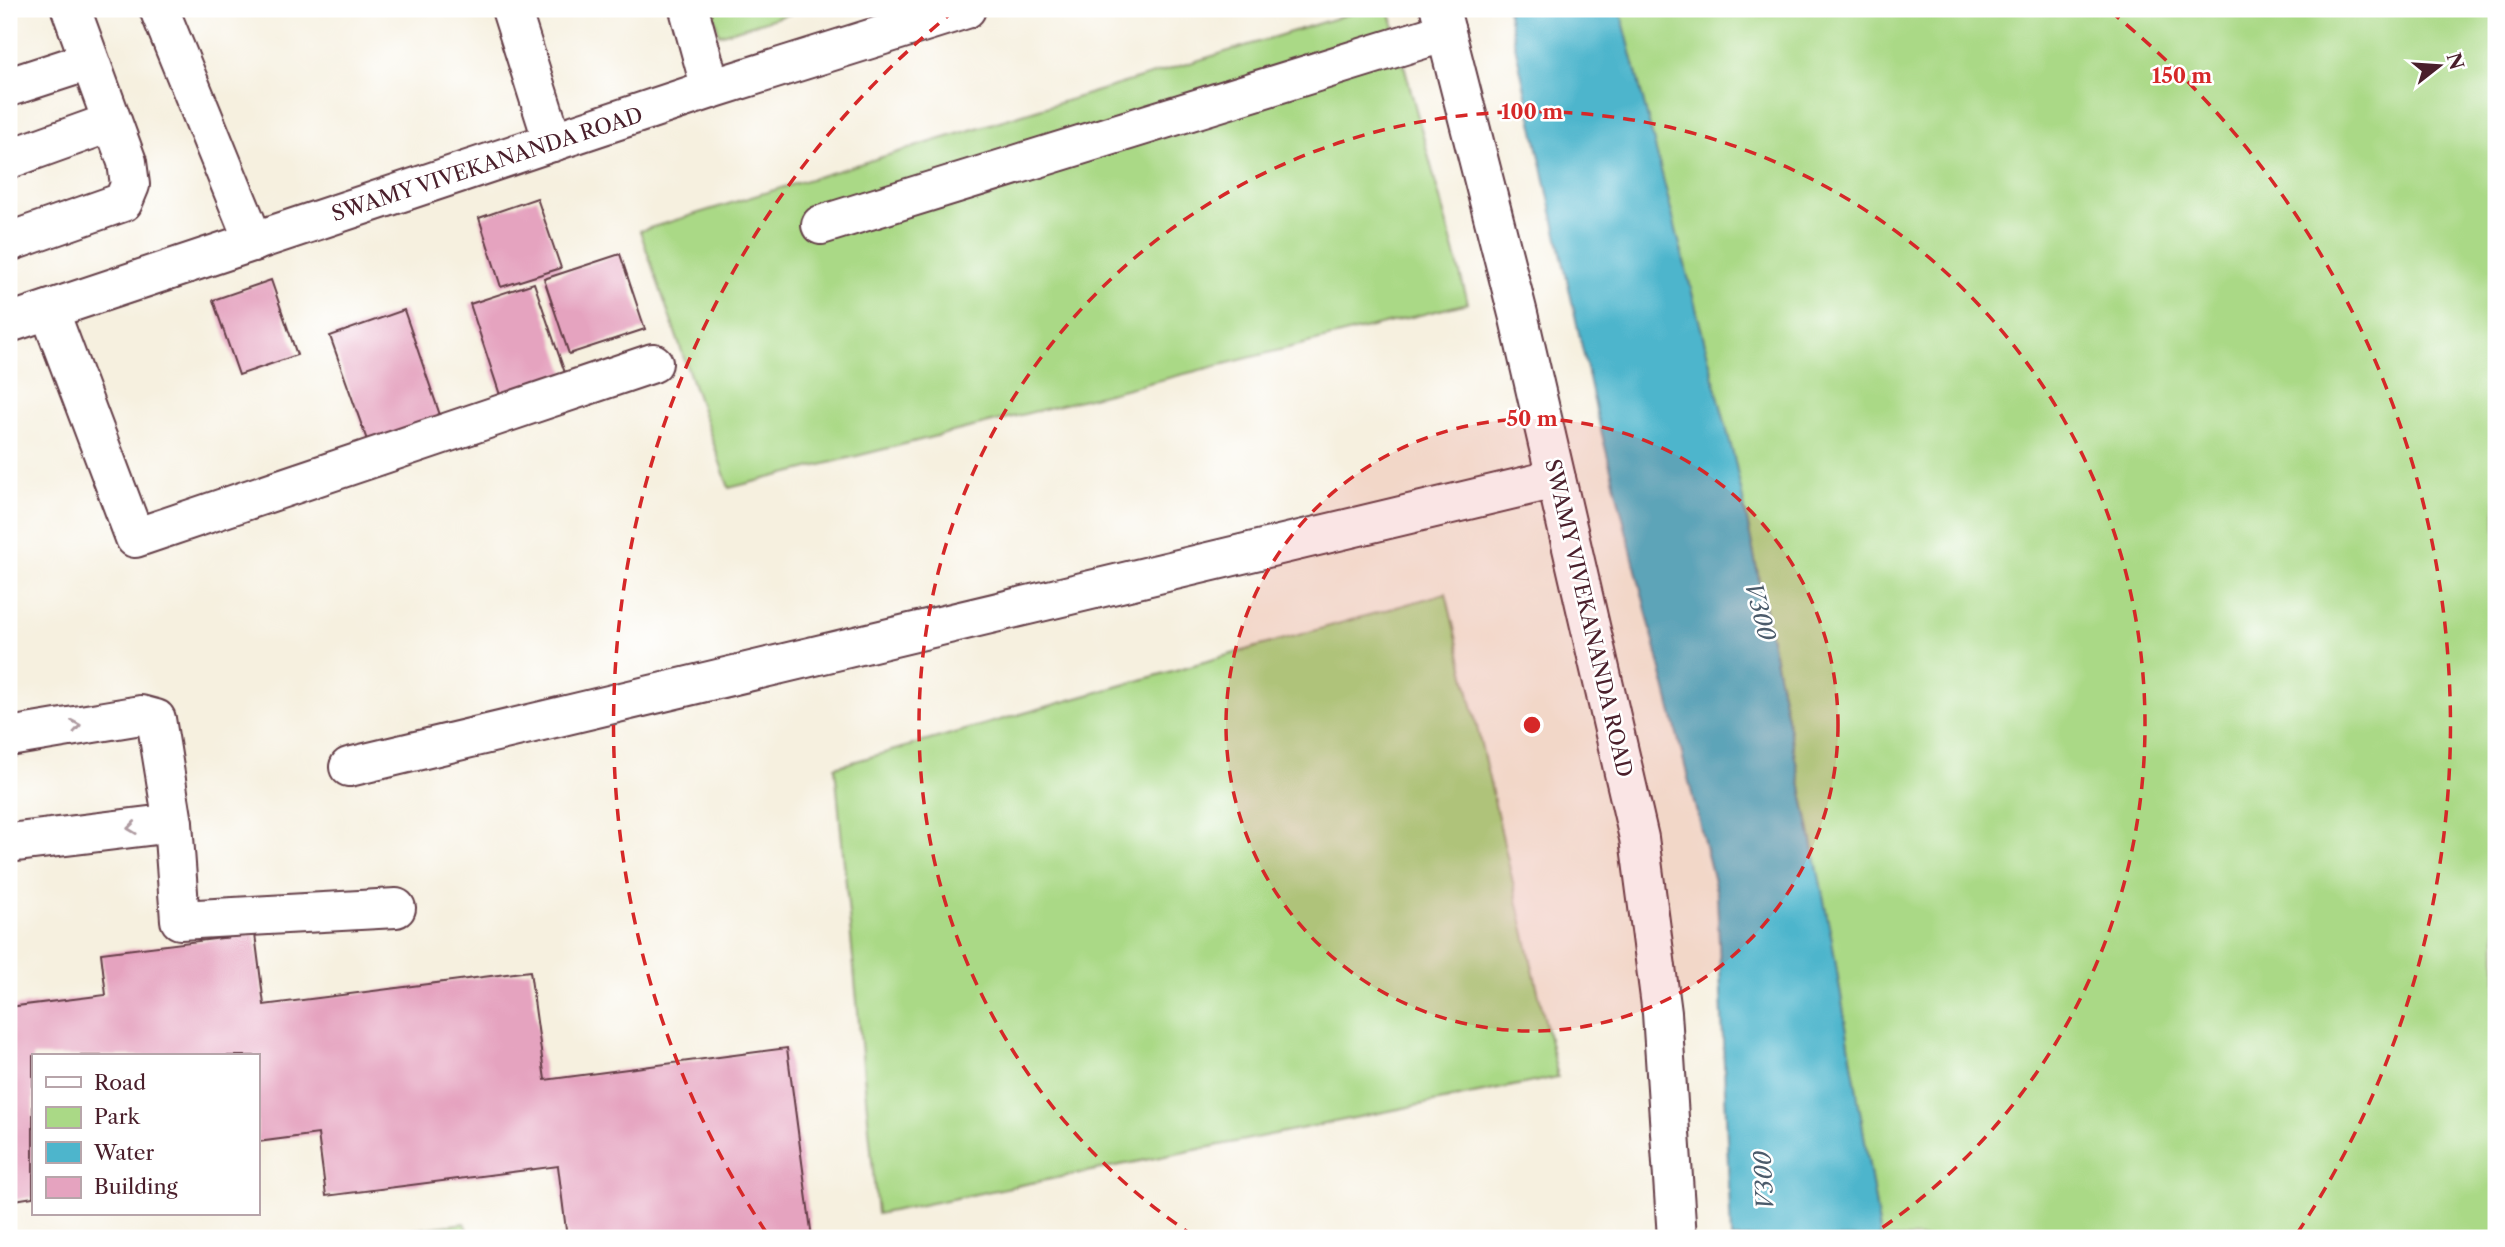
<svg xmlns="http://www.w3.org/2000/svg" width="2505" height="1247" viewBox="0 0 2505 1247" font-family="'Libre Caslon Text',serif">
	<rect width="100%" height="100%" fill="#fff"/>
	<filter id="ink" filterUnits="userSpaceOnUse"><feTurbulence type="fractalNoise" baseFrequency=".0143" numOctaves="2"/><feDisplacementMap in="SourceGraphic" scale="14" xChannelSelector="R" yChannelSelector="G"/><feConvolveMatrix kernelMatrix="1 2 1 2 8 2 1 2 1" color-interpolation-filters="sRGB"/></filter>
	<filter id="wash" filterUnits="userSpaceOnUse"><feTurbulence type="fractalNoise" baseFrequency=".00686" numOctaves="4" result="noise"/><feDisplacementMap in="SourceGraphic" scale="28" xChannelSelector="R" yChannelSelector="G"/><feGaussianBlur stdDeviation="1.57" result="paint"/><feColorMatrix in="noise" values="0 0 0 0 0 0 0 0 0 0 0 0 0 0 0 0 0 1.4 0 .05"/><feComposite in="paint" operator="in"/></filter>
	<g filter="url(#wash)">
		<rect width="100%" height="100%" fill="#f6f0df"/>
		<g fill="#aad986" stroke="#7a7c58" stroke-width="2">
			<polygon points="713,9 806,9 719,35"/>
			<polygon points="1366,9 1389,9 1468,303 729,488 640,231"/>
			<polygon points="1620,9 2496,9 2496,1238 1881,1238 1831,935 1736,466"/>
			<polygon points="1446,593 1558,1077 877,1214 835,767"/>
			<polygon points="465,1223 469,1238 351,1238"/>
		</g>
		<polygon fill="#4db5cc" stroke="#4c6a7c" stroke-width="2" points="1507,9 1620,9 1736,466 1831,935 1881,1238 1731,1238 1717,894 1596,410"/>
		<g id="blocks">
			<g fill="#e5a3bf">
				<polygon points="537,198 561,268 501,287 479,218"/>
				<polygon points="620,254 645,329 569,354 544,279"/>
				<polygon points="271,280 297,355 239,375 213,300"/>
				<polygon points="534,283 565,373 500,395 470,304"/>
				<polygon points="404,310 441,418 368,443 330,336"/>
				<polygon points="255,934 264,1005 530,971 545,1080 787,1048 812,1238 567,1238 558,1166 326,1196 318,1134 257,1142 257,1056 33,1056 33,1197 9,1201 9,1007 106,995 101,953"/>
			</g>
		</g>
	</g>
	<g filter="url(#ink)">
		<use href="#blocks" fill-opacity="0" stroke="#643e46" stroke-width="2"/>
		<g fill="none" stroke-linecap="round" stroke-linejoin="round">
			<g stroke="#643e46" stroke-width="42">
				<g id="minor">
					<polyline points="159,9 254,242"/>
					<polyline points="511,9 553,142"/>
					<polyline points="689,9 711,89"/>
					<polyline points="1440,9 1518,314 1639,838 1662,1013 1677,1238"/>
					<polyline points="9,87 89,61"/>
					<polyline points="9,159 112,122"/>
					<polyline points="821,225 1446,32"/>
					<polyline points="9,242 123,202 130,185 127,162 71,9"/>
					<polyline points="49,310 135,538 653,363"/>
					<polyline points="9,323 711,89 966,9"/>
					<polyline points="9,737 141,715 156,719 173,823 9,843"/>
					<polyline points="349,767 1556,479"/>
					<polyline points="173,823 180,920 396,908"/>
				</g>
			</g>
			<use href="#minor" stroke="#fff" stroke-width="38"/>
		</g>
		<defs><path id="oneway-chevron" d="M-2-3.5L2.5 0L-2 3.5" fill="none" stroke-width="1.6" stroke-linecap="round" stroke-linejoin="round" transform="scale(1.75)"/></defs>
		<g stroke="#ae9aa0">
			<use href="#oneway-chevron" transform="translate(76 726) rotate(-10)"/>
			<use href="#oneway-chevron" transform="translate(132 828) rotate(173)"/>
		</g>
	</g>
	<circle cx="1532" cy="725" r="306" fill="#d62828" fill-opacity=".12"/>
	<g fill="none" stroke="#d62828" stroke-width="3.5" stroke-dasharray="12 9">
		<circle cx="1532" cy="725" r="306"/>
		<path d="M1194 1236A613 613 0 1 1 1870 1236"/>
		<path d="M766 1232A919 919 0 0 1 954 11M2110 11A919 919 0 0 1 2298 1232"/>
	</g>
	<g text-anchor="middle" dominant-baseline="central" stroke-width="5" stroke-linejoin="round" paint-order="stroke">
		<g font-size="21" fill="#4a1f2b" stroke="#fff">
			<text transform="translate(487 164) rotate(-18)">SWAMY VIVEKANANDA ROAD</text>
			<text transform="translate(1589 618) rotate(77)">SWAMY VIVEKANANDA ROAD</text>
		</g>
		<g font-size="23" font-style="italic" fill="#4b5b6b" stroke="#fff">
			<text transform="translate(1760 611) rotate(76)">V300</text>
			<text transform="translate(1764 1181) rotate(-93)">V300</text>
		</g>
	</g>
	<circle cx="1532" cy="725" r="10" fill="#d62828" stroke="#fff" stroke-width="3.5"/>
	<g font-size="21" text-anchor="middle" font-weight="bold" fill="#d62828" stroke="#fff" stroke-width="5" stroke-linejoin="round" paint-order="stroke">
		<text x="2182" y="83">150 m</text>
		<text x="1532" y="119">100 m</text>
		<text x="1532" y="426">50 m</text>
	</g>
	<rect width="2505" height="1247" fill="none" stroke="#fff" stroke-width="35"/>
	<rect x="32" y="1054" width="228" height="161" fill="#ffffff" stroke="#b7a5aa" stroke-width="2"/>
	<rect x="46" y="1077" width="35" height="10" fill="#ffffff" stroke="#b7a5aa" stroke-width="2"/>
	<text x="94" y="1090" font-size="21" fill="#4a1f2b">Road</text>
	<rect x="46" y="1107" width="35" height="21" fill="#aad986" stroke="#b7a5aa" stroke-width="2"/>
	<text x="94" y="1124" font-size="21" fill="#4a1f2b">Park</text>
	<rect x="46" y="1142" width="35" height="21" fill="#4db5cc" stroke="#b7a5aa" stroke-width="2"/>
	<text x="94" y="1160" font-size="21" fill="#4a1f2b">Water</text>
	<rect x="46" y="1177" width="35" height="21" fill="#e5a3bf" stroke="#b7a5aa" stroke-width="2"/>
	<text x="94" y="1194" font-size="21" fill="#4a1f2b">Building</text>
	<g transform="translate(2439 66) rotate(73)" stroke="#ffffff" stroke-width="5" paint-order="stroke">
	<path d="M0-5L12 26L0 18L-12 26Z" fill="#4a1f2b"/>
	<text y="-10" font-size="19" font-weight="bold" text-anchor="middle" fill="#4a1f2b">N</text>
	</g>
</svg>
